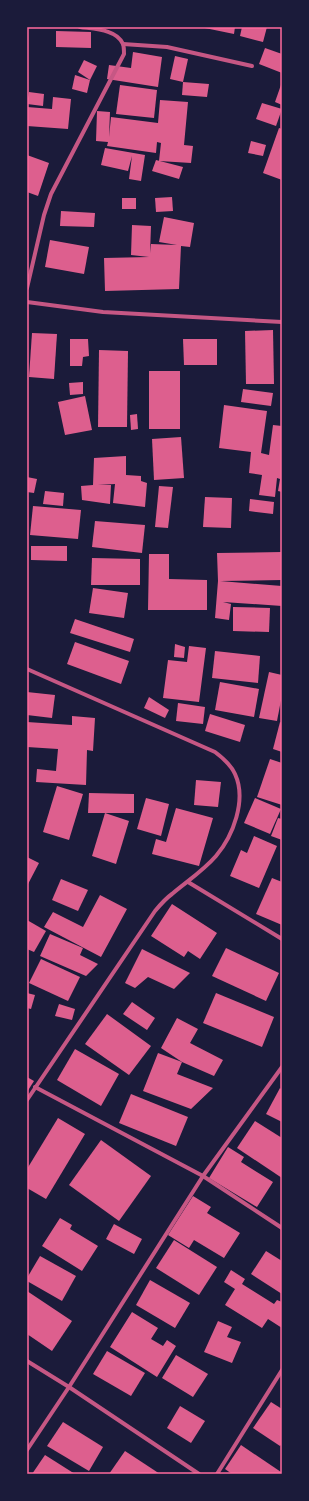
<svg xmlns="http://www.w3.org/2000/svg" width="309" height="1501" viewBox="0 0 309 1501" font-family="'Source Serif 4',serif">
	<rect width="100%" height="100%" fill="#1b1b3a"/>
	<g fill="#dd5f8e">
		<polygon points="200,27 235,27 234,34"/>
		<polygon points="242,27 267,27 263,42 240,36"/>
		<polygon points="56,31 91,32 91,48 56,47"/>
		<polygon points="265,48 282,54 282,73 259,64"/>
		<polygon points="133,52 162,57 158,87 107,79 109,65 131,68"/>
		<polygon points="175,56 188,59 183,82 170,79"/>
		<polygon points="84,60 97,66 90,80 78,72"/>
		<polygon points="75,75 90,80 87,93 72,89"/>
		<polygon points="183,82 209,84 207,97 182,95"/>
		<polygon points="282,82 282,105 275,102"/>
		<polygon points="120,85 157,90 154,118 116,114"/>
		<polygon points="29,92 44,94 43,106 27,104"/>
		<polygon points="53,97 71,99 68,129 27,126 27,107 52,109"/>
		<polygon points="160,100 188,102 184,145 193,146 191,163 159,161 161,143 157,142 156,153 107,146 108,142 96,141 97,111 110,112 109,137 111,117 158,123"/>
		<polygon points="262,103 282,109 276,126 256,119"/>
		<polygon points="279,128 282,129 282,180 263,173"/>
		<polygon points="251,141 266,145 263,156 248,153"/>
		<polygon points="105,148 145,155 141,181 129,179 132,156 128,171 101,165"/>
		<polygon points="27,155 49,163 38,196 27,192"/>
		<polygon points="156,160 183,167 179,179 152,171"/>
		<polygon points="172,197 173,211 156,212 155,198"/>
		<rect x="122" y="198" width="14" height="11"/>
		<polygon points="61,211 95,213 94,227 60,226"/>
		<polygon points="164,217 194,223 190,247 181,246 179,289 105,291 104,258 149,257 131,255 132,225 151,226 150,253 151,244 177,245 159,242"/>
		<polygon points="50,240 89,247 84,274 45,267"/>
		<polygon points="273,330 274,384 246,384 245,331"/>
		<polygon points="32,333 57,334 54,379 29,377"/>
		<polygon points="70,339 88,339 89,356 83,357 82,366 70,366"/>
		<polygon points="183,339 217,339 217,365 184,365"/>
		<polygon points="99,350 128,351 127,427 98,427"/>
		<rect x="149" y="371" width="31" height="58"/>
		<polygon points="83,382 83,394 70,395 69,383"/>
		<polygon points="243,389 273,393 271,406 241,402"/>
		<polygon points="85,396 92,430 65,435 58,402"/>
		<polygon points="224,405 267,411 261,453 269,455 273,425 282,426 282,492 278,491 280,479 277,478 275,497 259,495 262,475 249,473 251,452 219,448"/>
		<polygon points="137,414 138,429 131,430 130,415"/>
		<polygon points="181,437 184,478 154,480 152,439"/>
		<polygon points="126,456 126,475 141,476 141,481 147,483 145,507 113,503 115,484 98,485 111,485 110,504 82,500 81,486 93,485 94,458"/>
		<polygon points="27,477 37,479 34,493 27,492"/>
		<polygon points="159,486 173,487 168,528 155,527"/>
		<polygon points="45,491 64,493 63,506 43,504"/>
		<polygon points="205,497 232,498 231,528 203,527"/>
		<polygon points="250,499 274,502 273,514 249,511"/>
		<polygon points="33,506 81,510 78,539 30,535"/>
		<polygon points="95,521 145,525 142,553 92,547"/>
		<polygon points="31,546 67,546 67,561 31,560"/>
		<polygon points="282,552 282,580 220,581 282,586 282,606 223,602 231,604 229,620 215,618 218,581 217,553"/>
		<polygon points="149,554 169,554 169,579 207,580 207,610 148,610"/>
		<polygon points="92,558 140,559 140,585 91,585"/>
		<polygon points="93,588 128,593 124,618 89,613"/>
		<polygon points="233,607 270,608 269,632 233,631"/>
		<polygon points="75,619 134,639 130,652 70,633"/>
		<polygon points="75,642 129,661 121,684 67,664"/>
		<polygon points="175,644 185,647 184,658 174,657"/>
		<polygon points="189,646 206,648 199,702 163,698 168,660 187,662"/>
		<polygon points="215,651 260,656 258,683 212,678"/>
		<polygon points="269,672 282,675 282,695 277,721 259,718"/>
		<polygon points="220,682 259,689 254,717 215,710"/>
		<polygon points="27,692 55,695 52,718 27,715"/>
		<polygon points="149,697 169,710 165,718 144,708"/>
		<polygon points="178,703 205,707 203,724 176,721"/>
		<polygon points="210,714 245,725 240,742 205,731"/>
		<polygon points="72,716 95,718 93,751 87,750 86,785 36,782 37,769 56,771 58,749 27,747 27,722 72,725"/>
		<polygon points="280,722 282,723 282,752 273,749"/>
		<polygon points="270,759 282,763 282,805 257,797"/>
		<polygon points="196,780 221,782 218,807 194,805"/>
		<polygon points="57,786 83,794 69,840 43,832"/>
		<polygon points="89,793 134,794 134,813 88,813"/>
		<polygon points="146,798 169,804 161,836 137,829"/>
		<polygon points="255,798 281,809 270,834 244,823"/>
		<polygon points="176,808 213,818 199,866 152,854 156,839 166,842"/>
		<polygon points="105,813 129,821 116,864 92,856"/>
		<polygon points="278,818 282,819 282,840 271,836"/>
		<polygon points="254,836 277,846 259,888 230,876 241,850 247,853"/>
		<polygon points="27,857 39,863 27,886"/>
		<polygon points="272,878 282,882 282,925 256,914"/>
		<polygon points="61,879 88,890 78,911 52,900"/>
		<polygon points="100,895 127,909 101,957 44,927 53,912 83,927"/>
		<polygon points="172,904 217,933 200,959 188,951 184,957 151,936"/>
		<polygon points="27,920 46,931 34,952 27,949"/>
		<polygon points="50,934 83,948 80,955 98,964 86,976 40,956"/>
		<polygon points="226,948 279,973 266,1001 212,976"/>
		<polygon points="142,949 190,973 174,989 148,977 135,988 125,983"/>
		<polygon points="41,959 80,977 68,1001 29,983"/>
		<polygon points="27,993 35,995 31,1009 27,1008"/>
		<polygon points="216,993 274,1017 262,1047 203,1023"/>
		<polygon points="132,1002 155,1018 147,1030 123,1014"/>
		<polygon points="59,1004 75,1009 72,1020 55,1016"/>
		<polygon points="107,1014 151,1046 129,1075 85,1044"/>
		<polygon points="177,1018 198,1029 190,1043 223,1060 214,1076 182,1062 161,1048"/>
		<polygon points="75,1049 119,1074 101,1106 57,1080"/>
		<polygon points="158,1053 182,1062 177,1074 213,1088 191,1109 143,1091"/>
		<polygon points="27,1077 34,1081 27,1092"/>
		<polygon points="280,1088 282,1090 282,1122 266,1114"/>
		<polygon points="131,1094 188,1117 176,1146 119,1123"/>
		<polygon points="58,1118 85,1134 46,1199 27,1188 27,1169"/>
		<polygon points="255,1121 282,1138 282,1178 237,1148"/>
		<polygon points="101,1140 151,1176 119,1221 69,1185"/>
		<polygon points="228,1147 244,1157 241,1162 273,1182 257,1207 209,1178"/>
		<polygon points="193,1196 211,1207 207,1213 240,1233 224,1258 194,1240 189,1248 168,1235"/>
		<polygon points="60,1218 72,1225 70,1229 98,1246 82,1271 42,1246"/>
		<polygon points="114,1224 142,1239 134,1254 106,1239"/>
		<polygon points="174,1240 217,1267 199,1295 156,1268"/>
		<polygon points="266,1251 282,1261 282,1294 251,1274"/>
		<polygon points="40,1256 76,1276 62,1301 27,1281 27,1278"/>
		<polygon points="231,1270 245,1279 242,1284 274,1304 277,1300 282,1302 282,1328 268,1319 262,1328 225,1305 235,1289 224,1282"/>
		<polygon points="150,1280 190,1303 175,1328 136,1305"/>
		<polygon points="27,1291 72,1321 52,1351 27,1334"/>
		<polygon points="132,1312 158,1328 151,1339 163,1346 167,1340 176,1346 157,1377 110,1347"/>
		<polygon points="218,1321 232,1327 227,1337 241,1342 232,1363 204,1352"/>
		<polygon points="107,1351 145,1373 131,1396 93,1374"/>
		<polygon points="176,1355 208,1374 193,1397 162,1378"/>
		<polygon points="271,1402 282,1409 282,1444 280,1446 253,1428"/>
		<polygon points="180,1406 205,1421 191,1443 167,1428"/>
		<polygon points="63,1422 103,1447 89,1471 47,1446"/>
		<polygon points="241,1445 281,1472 280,1474 232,1474 225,1469"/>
		<polygon points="125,1451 160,1474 109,1474"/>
		<polygon points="45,1455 75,1474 32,1474"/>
	</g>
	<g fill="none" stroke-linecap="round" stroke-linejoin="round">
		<g stroke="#c65784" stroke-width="4">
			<polyline points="123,44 167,47 252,66"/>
			<path d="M 27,288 L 44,215 L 51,194 L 124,54 C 124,51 124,47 123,44 C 117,29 93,29 80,27"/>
			<polyline points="27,302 103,312 282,322"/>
			<path d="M 27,669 L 215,752 C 223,758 231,765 235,774 C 247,800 233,836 216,856 C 203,871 186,882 172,894 C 165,899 160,905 155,911 L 27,1100"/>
			<polyline points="188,882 282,939"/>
			<polyline points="35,1087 203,1176 282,1228"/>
			<polyline points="27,1361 69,1387 199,1474"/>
			<polyline points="27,1450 69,1387 203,1176 282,1067"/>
			<polyline points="217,1474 282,1370"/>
		</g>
	</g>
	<rect width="309" height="1501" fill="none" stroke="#1b1b3a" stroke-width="56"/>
	<rect x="28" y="28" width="253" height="1445" fill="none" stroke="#ff6b9d" stroke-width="1.5"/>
</svg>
